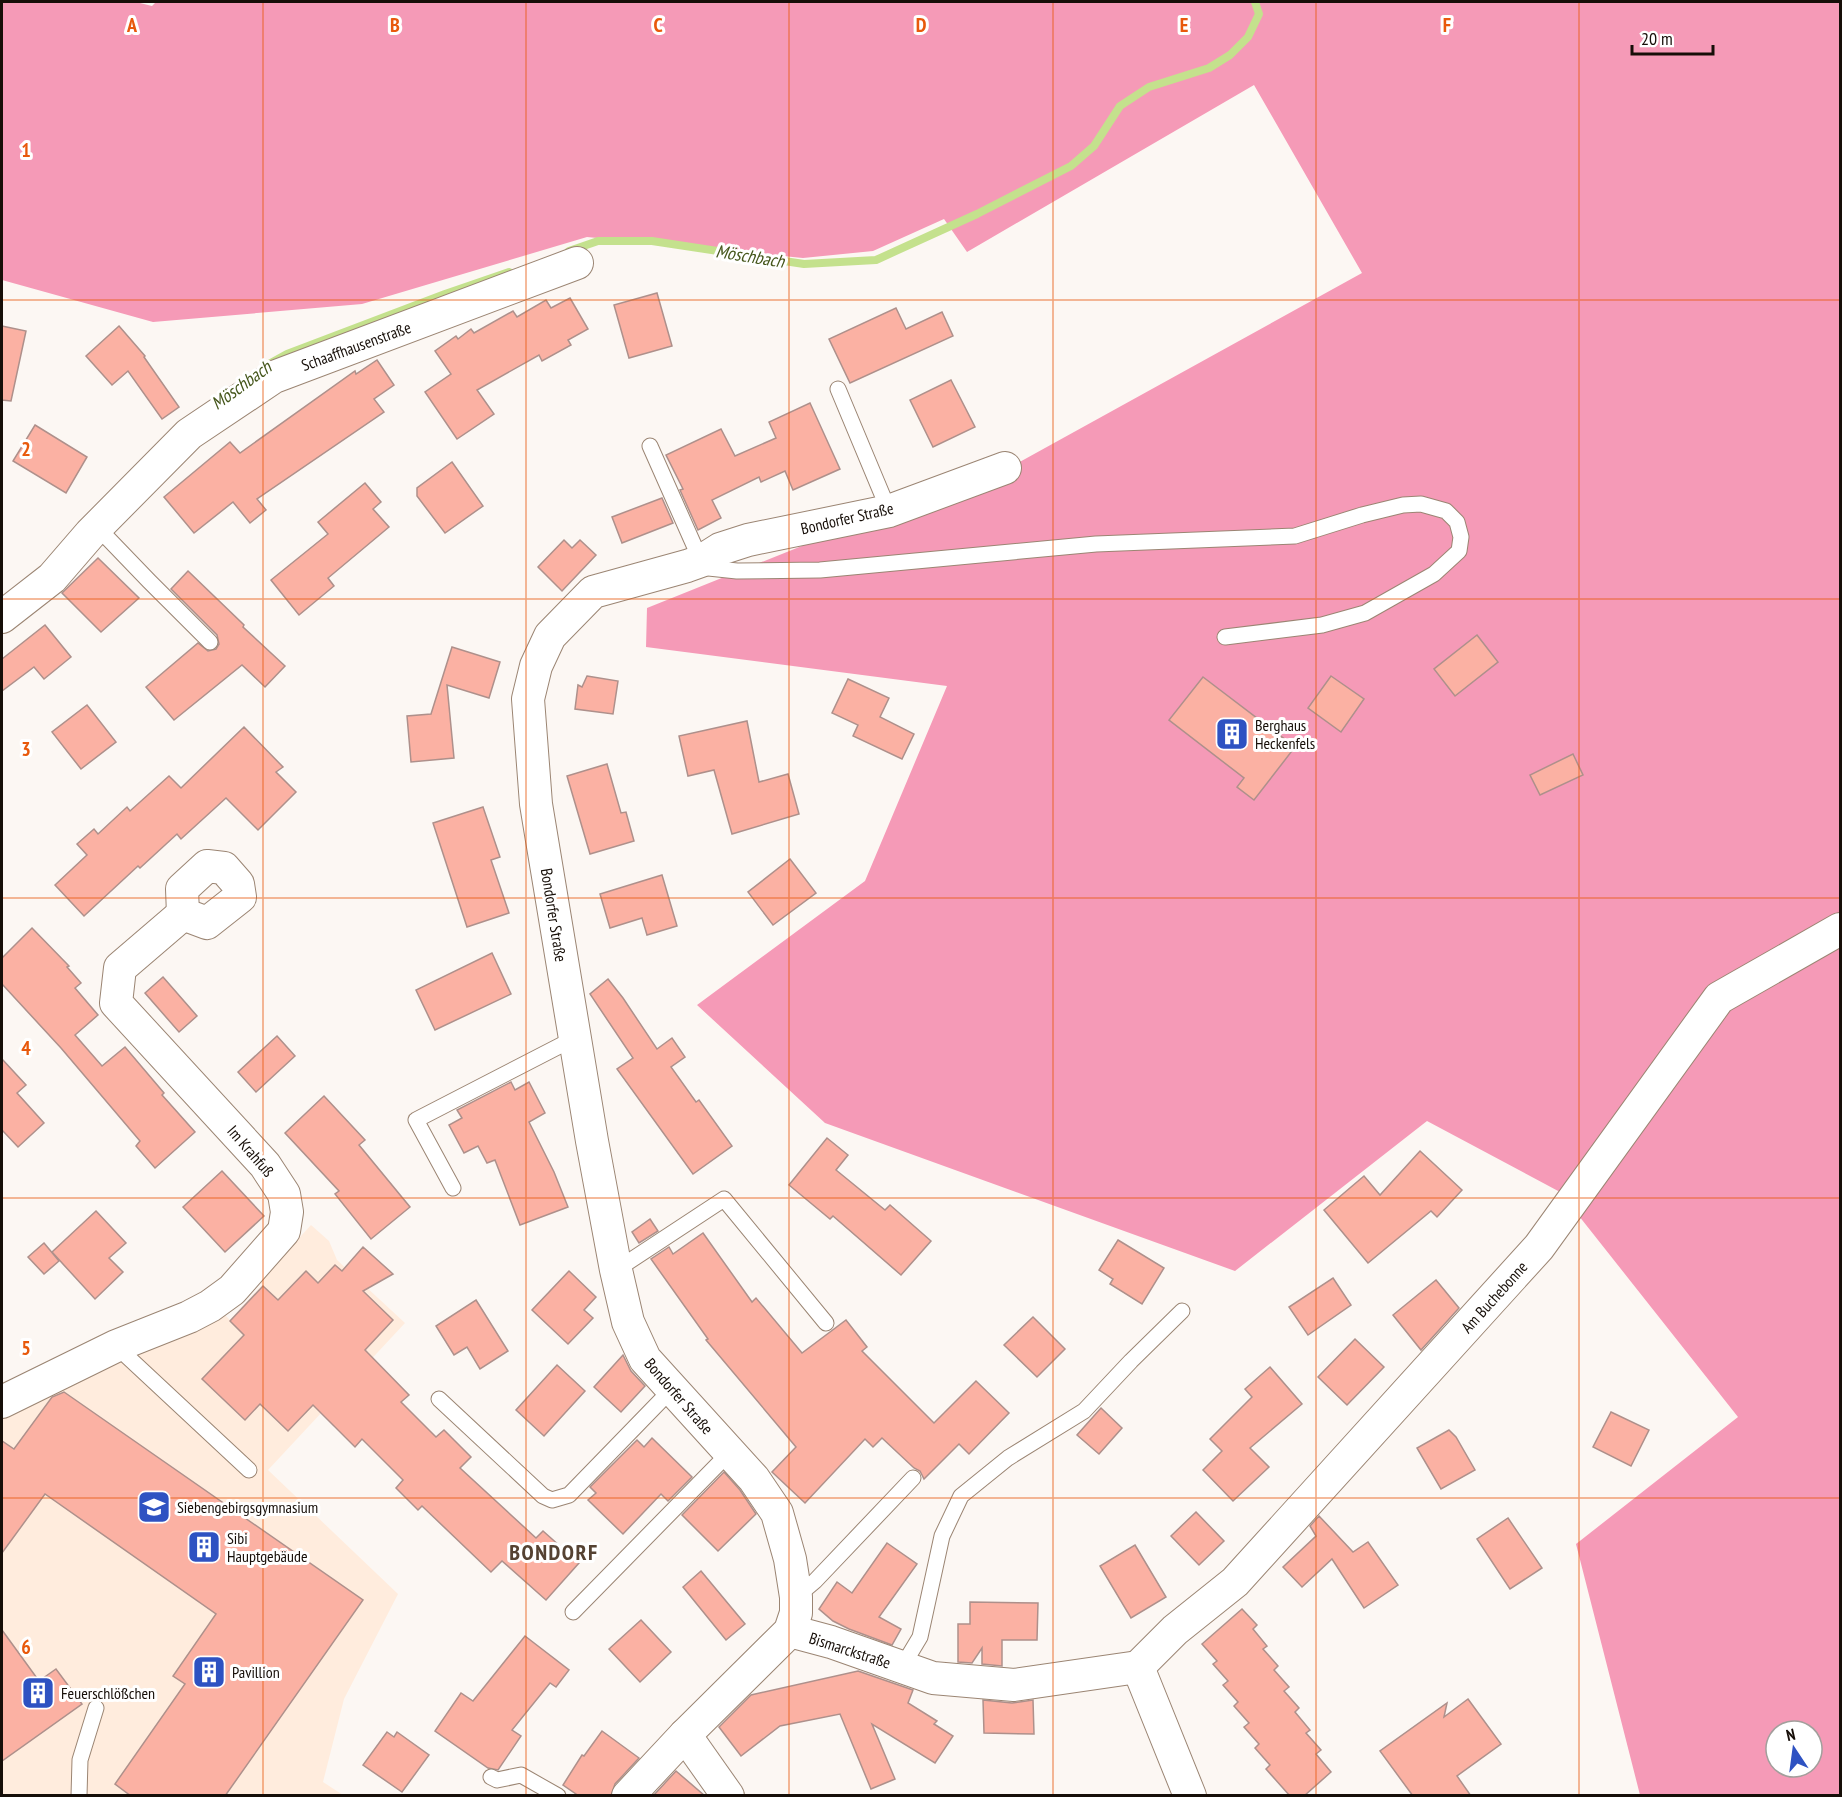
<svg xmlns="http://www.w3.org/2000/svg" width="1842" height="1797" viewBox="0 0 1842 1797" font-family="'PT Sans Narrow',sans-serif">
	<rect width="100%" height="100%" fill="#fcf7f3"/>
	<polygon fill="#ffecdd" points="311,1225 329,1241 337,1260 405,1323 268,1470 398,1594 344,1699 323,1782 343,1795 2,1795 2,1416 72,1382 202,1325 223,1313 230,1320 262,1285 260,1281"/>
	<path fill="#f59ab7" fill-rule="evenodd" d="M 2,2 L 136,2 L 152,6 L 156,2 L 1840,2 L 1840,1795 L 1640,1795 L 1576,1544 L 1738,1417 L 1560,1192 L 1427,1121 L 1235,1271 L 825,1123 L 697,1005 L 865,881 L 947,686 L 646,647 L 647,608 L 899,507 L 1014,465 L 1362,273 L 1254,85 L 967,252 L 944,219 L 873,251 L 803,258 L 587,237 L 362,304 L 153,322 L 2,280 ZM 1776,1731 L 1812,1731 L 1812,1767 L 1776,1767 Z"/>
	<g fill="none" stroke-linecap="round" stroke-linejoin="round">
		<g stroke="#c4e18d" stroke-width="8">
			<polyline points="569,251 598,241 652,241 804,264 876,260 977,214 1071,166 1094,146 1120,106 1149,87 1209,68 1230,55 1248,37 1259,14 1255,2"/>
			<polyline points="269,364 287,354 445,294 509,272"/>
		</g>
	</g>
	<g fill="#fbb1a3" stroke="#ae908b" stroke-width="1.5">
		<polygon points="657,293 672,346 629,358 614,305"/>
		<polygon points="570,298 588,329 568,340 571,345 542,361 539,355 477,390 494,414 457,439 425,392 451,374 435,351 456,336 458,339 471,329 474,333 513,311 517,317 546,300 551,308"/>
		<polygon points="896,308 906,329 942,312 953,336 850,383 829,339"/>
		<polygon points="2,326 26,331 11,401 2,400"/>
		<polygon points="119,326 145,356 144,357 179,407 162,419 128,371 112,385 86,356"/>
		<polygon points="377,360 394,385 374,399 384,412 257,499 266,510 250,523 233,502 194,533 164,497 230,442 240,453 355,371 356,374"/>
		<polygon points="951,380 975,427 933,447 910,400"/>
		<polygon points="810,403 840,469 793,490 785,471 761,482 759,477 712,500 721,518 698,530 680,490 683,489 666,455 721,429 735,456 776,438 769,422"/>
		<polygon points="35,425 87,457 66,493 13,461"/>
		<polygon points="452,462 483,506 445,533 417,496 417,488"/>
		<polygon points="365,483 381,502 373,509 389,527 328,578 334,586 299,615 271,580 328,534 318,522"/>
		<polygon points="662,498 673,523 622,543 612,517"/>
		<polygon points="564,540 572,548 580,540 596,555 562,591 538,567"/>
		<polygon points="98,558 139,598 101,632 62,593"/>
		<polygon points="188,571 244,625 243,627 285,666 265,687 242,665 174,720 146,687 198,643 208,651 216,649 219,644 217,635 171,589"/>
		<polygon points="45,625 71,657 44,679 34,667 2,691 2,659"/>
		<polygon points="1477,635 1498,662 1455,696 1434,669"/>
		<polygon points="452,647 500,662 489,698 447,685 454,758 411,762 407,716 431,714"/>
		<polygon points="587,676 618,681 613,714 575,709 578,685 582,687"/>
		<polygon points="1331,676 1364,699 1341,732 1308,708"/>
		<polygon points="1203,677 1295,747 1254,800 1237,787 1244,778 1169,720"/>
		<polygon points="848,679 889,698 880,717 914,734 902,759 853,736 858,725 832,713"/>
		<polygon points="87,705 116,742 81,769 52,732"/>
		<polygon points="747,721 759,782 788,774 799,814 732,834 714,770 688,776 679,736"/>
		<polygon points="244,727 283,767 276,772 296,792 258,830 226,798 181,839 177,834 140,868 138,866 84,916 55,885 87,855 77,844 94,829 98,834 127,807 130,811 169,776 181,788"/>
		<polygon points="1573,754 1583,775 1540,795 1530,775"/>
		<polygon points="607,764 621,813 626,812 634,841 590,854 567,776"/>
		<polygon points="483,807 500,857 491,860 509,913 467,927 433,823"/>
		<polygon points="790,859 816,893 773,925 748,892"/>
		<polygon points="662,875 677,926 647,935 642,918 610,928 600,894"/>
		<polygon points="32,928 69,966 67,967 81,983 75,988 98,1015 75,1035 102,1066 125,1047 164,1093 162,1095 195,1132 155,1168 136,1146 140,1141 61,1048 2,984 2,958"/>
		<polygon points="492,953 511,994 435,1030 416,990"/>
		<polygon points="163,977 197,1016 179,1032 145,993"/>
		<polygon points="608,979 623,998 657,1049 672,1038 685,1057 671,1067 696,1102 699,1100 732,1146 693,1174 617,1069 633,1058 590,994"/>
		<polygon points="277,1036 295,1056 256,1092 238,1072"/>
		<polygon points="2,1059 26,1085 17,1093 44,1123 18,1147 2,1130"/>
		<polygon points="511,1082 515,1090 529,1082 545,1113 529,1122 554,1172 568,1207 520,1225 495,1160 487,1163 478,1146 464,1153 449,1125 462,1118 457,1110"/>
		<polygon points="324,1096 365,1140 359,1145 410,1207 371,1239 335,1194 339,1191 285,1133"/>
		<polygon points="827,1138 848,1155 836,1170 885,1210 890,1205 931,1241 901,1275 833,1216 830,1219 789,1185"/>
		<polygon points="1420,1151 1462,1190 1437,1217 1431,1211 1368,1263 1324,1210 1364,1176 1380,1195"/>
		<polygon points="222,1171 264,1216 225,1252 183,1207"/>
		<polygon points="96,1211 126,1243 109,1258 123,1272 95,1299 52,1252"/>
		<polygon points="650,1219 658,1231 639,1243 632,1232"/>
		<polygon points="703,1233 752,1302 756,1298 802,1353 846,1320 867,1347 862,1351 934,1423 976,1381 1009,1413 969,1454 959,1444 924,1479 920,1471 914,1468 882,1438 873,1447 865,1439 805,1503 772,1472 796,1447 706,1340 708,1339 651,1259 669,1247 673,1254"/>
		<polygon points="1118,1240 1164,1268 1142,1304 1110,1284 1113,1279 1099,1270"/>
		<polygon points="44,1243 59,1261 44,1274 28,1257"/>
		<polygon points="363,1247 393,1274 363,1291 393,1320 365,1350 409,1395 401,1402 436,1437 444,1430 471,1457 460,1468 536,1538 543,1531 579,1563 546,1600 502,1561 491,1572 422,1506 418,1510 396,1488 403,1480 362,1439 355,1447 313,1405 288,1431 260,1404 245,1420 202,1379 244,1335 230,1321 263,1286 278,1300 306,1271 318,1283 335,1265 342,1271"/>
		<polygon points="569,1271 596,1297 584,1310 593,1318 568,1344 532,1310"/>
		<polygon points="1333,1278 1351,1305 1308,1335 1289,1307"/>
		<polygon points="1436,1280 1459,1308 1421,1350 1393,1315"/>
		<polygon points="476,1300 508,1351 480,1369 467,1347 454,1355 436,1326"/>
		<polygon points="1033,1317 1065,1349 1037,1377 1004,1345"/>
		<polygon points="1355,1339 1384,1367 1347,1405 1318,1377"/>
		<polygon points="623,1355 631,1371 645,1386 621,1412 594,1387"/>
		<polygon points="557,1365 585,1391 544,1436 516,1410"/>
		<polygon points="1270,1367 1302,1404 1250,1448 1269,1467 1233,1501 1203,1470 1222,1451 1210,1439 1252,1397 1245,1389"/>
		<polygon points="64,1392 363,1600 225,1796 131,1796 115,1784 185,1684 173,1676 216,1614 45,1494 2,1553 2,1441 14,1449 52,1397"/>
		<polygon points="1101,1408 1122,1428 1099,1454 1077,1435"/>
		<polygon points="1611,1412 1649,1430 1631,1466 1593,1447"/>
		<polygon points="1449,1430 1456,1437 1475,1470 1441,1489 1417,1448"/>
		<polygon points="652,1438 692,1477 668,1501 661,1494 623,1534 588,1500 596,1493 590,1487 637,1440 644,1447"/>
		<polygon points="724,1472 740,1490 756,1514 718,1551 682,1515"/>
		<polygon points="1196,1512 1224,1541 1199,1565 1171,1536"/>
		<polygon points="1319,1516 1353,1552 1368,1542 1398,1585 1364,1608 1332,1559 1302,1587 1283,1567 1316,1536 1310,1526"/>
		<polygon points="1508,1518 1542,1568 1510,1589 1477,1539"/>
		<polygon points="887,1543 917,1564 879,1617 901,1629 892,1645 849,1629 833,1621 819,1609 837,1582 852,1593"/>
		<polygon points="1135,1545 1166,1597 1131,1618 1100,1566"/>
		<polygon points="701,1571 745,1624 726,1640 683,1587"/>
		<polygon points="970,1602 1038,1603 1037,1640 1002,1640 1002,1666 982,1664 982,1648 972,1663 958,1662 958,1624 970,1624"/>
		<polygon points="1242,1609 1257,1625 1253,1629 1267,1646 1263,1649 1278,1666 1274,1670 1289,1687 1284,1691 1299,1708 1295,1712 1310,1730 1306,1733 1321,1750 1316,1754 1331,1772 1304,1796 1290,1796 1266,1769 1270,1765 1255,1748 1259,1744 1244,1727 1249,1723 1234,1706 1238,1702 1223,1685 1228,1681 1213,1664 1217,1661 1202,1644"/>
		<polygon points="641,1620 671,1652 640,1682 609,1649"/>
		<polygon points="2,1630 39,1681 56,1669 82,1704 2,1761"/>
		<polygon points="525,1636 569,1670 556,1687 550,1683 512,1730 521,1736 498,1770 488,1768 435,1731 461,1693 473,1701"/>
		<polygon points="858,1671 913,1690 908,1703 937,1721 934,1724 953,1736 935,1763 872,1724 895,1779 871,1789 840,1714 780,1726 741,1756 719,1727 751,1695"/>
		<polygon points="1468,1699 1501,1744 1457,1776 1471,1796 1413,1796 1380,1751 1447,1703 1444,1717"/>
		<polygon points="983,1700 1012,1703 1033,1700 1034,1734 984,1733"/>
		<polygon points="602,1731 639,1758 615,1784 611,1796 579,1796 563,1785 582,1755 584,1756"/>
		<polygon points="387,1732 394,1737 397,1732 429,1755 402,1792 363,1765"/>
		<polygon points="676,1771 705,1796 653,1796"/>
	</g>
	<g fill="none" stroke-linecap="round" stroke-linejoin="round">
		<g stroke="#9b8573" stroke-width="17">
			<g id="service">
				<polyline points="838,389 889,511"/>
				<polyline points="650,446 701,561"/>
				<polyline points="97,527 149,581 210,642"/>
				<polyline points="699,567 737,571 820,570 1096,544 1295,536 1362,515 1403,505 1421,504 1446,511 1457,522 1461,537 1459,551 1434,574 1365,613 1322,625 1225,637"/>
				<polyline points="453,1188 416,1120 575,1038"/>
				<polyline points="616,1270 724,1199 826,1323"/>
				<polyline points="116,1346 249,1470"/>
				<polyline points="439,1399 543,1496 552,1500 569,1495 672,1389"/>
				<polyline points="796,1597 815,1581 913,1478"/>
				<polyline points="573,1612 729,1453"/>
				<polyline points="902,1667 920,1637 942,1536 961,1496 1008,1458 1084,1411 1131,1361 1182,1311"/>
				<polyline points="491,1777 497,1780 521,1775 558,1796"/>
				<polyline points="79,1796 80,1760 96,1708"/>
			</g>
		</g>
		<g stroke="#9b8573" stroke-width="34">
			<g id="minor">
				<polyline points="2,617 52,578 90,534 189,434 274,377 577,263"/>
				<polygon points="207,866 224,868 238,884 240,897 207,923 183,914 182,889"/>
				<polyline points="2,1402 116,1346 189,1317 210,1306 232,1290 284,1231 287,1212 284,1194 265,1165 116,1003 120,968 183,914"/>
				<polyline points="790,1631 831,1642 933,1678 1014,1685 1138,1667"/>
				<polyline points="1138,1667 1175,1630 1235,1582 1539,1247 1719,998 1840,929"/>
				<polyline points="1138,1667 1190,1796"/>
				<polyline points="685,1735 728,1796"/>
				<polyline points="628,1796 685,1735 790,1631 796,1613 796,1597 790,1559 777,1513 754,1479 645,1359 628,1322 616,1270 592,1141 536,804 528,699 536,666 550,636 593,592 687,566 701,561 720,549 748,540 889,511 1005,468"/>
			</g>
		</g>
		<use href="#service" stroke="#fff" stroke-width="15"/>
		<use href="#minor" stroke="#fff" stroke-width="32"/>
	</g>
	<path fill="none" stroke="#e8590c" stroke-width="1.5" stroke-opacity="0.55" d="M 263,2 L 263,1796M 526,2 L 526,1796M 789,2 L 789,1796M 1053,2 L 1053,1796M 1316,2 L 1316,1796M 1579,2 L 1579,1796M 2,300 L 1840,300M 2,599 L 1840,599M 2,898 L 1840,898M 2,1198 L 1840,1198M 2,1498 L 1840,1498"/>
	<defs>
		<g id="building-square" transform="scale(1.725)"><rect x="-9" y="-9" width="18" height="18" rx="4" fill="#2e52c2" stroke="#fff"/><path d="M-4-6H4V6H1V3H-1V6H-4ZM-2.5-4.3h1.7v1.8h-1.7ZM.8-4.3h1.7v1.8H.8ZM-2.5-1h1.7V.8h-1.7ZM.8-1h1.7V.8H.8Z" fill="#fff"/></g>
		<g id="school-square" transform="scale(1.725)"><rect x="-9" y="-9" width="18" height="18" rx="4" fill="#2e52c2" stroke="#fff"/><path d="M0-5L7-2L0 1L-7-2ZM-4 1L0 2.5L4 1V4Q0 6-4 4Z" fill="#fff"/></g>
	</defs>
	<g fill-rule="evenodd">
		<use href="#building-square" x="1232" y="734"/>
		<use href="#school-square" x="154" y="1507"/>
		<use href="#building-square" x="204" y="1547"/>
		<use href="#building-square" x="209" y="1672"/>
		<use href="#building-square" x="38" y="1693"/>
	</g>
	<g text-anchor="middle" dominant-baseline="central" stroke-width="6" stroke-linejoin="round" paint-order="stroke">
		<g font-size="16" fill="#160e08" stroke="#fff">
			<text transform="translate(356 346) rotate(-20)">Schaaffhausenstraße</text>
			<text transform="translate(847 518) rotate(-13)">Bondorfer Straße</text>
			<text transform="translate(554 915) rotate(81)">Bondorfer Straße</text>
			<text transform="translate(251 1151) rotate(49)">Im Krahfuß</text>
			<text transform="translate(1494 1297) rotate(-48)">Am Buchebonne</text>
			<text transform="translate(679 1396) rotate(49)">Bondorfer Straße</text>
			<text transform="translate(850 1650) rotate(18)">Bismarckstraße</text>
		</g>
		<g font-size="16" fill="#160e08" stroke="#fff" text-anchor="start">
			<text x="1255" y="725">Berghaus<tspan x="1255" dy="18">Heckenfels</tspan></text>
			<text x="177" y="1507">Siebengebirgsgymnasium</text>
			<text x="227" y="1538">Sibi<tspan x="227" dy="18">Hauptgebäude</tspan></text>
			<text x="232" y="1672">Pavillion</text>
			<text x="61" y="1693">Feuerschlößchen</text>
		</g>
		<g font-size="18" font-style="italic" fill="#44551a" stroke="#fff">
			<text transform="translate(750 256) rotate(9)">Möschbach</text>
			<text transform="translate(241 385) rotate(-36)">Möschbach</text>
		</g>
		<g font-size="22" font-weight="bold" letter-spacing="1.5" fill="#554232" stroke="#fff">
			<text x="554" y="1552">BONDORF</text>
		</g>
	</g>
	<g font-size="20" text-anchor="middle" font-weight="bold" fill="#e8590c" stroke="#fff" stroke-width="6" stroke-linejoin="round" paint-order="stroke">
		<text x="132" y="32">A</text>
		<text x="395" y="32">B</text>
		<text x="658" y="32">C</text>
		<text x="921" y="32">D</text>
		<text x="1184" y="32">E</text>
		<text x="1447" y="32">F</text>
		<text x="26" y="157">1</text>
		<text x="26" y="456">2</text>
		<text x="26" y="756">3</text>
		<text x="26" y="1055">4</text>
		<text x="26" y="1355">5</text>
		<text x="26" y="1654">6</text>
	</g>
	<rect width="1842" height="1797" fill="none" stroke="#160e08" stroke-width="6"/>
	<g transform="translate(1794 1749) rotate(347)"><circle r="28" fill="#ffffff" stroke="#a29f9c" stroke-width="1.5"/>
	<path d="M0-4.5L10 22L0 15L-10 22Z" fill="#2e52c2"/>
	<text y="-9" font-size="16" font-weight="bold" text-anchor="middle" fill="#160e08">N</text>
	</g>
	<path d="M1632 45v9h81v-9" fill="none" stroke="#160e08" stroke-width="3"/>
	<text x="1641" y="45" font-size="18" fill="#160e08" stroke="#ffffff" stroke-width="4.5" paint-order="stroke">20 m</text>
</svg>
